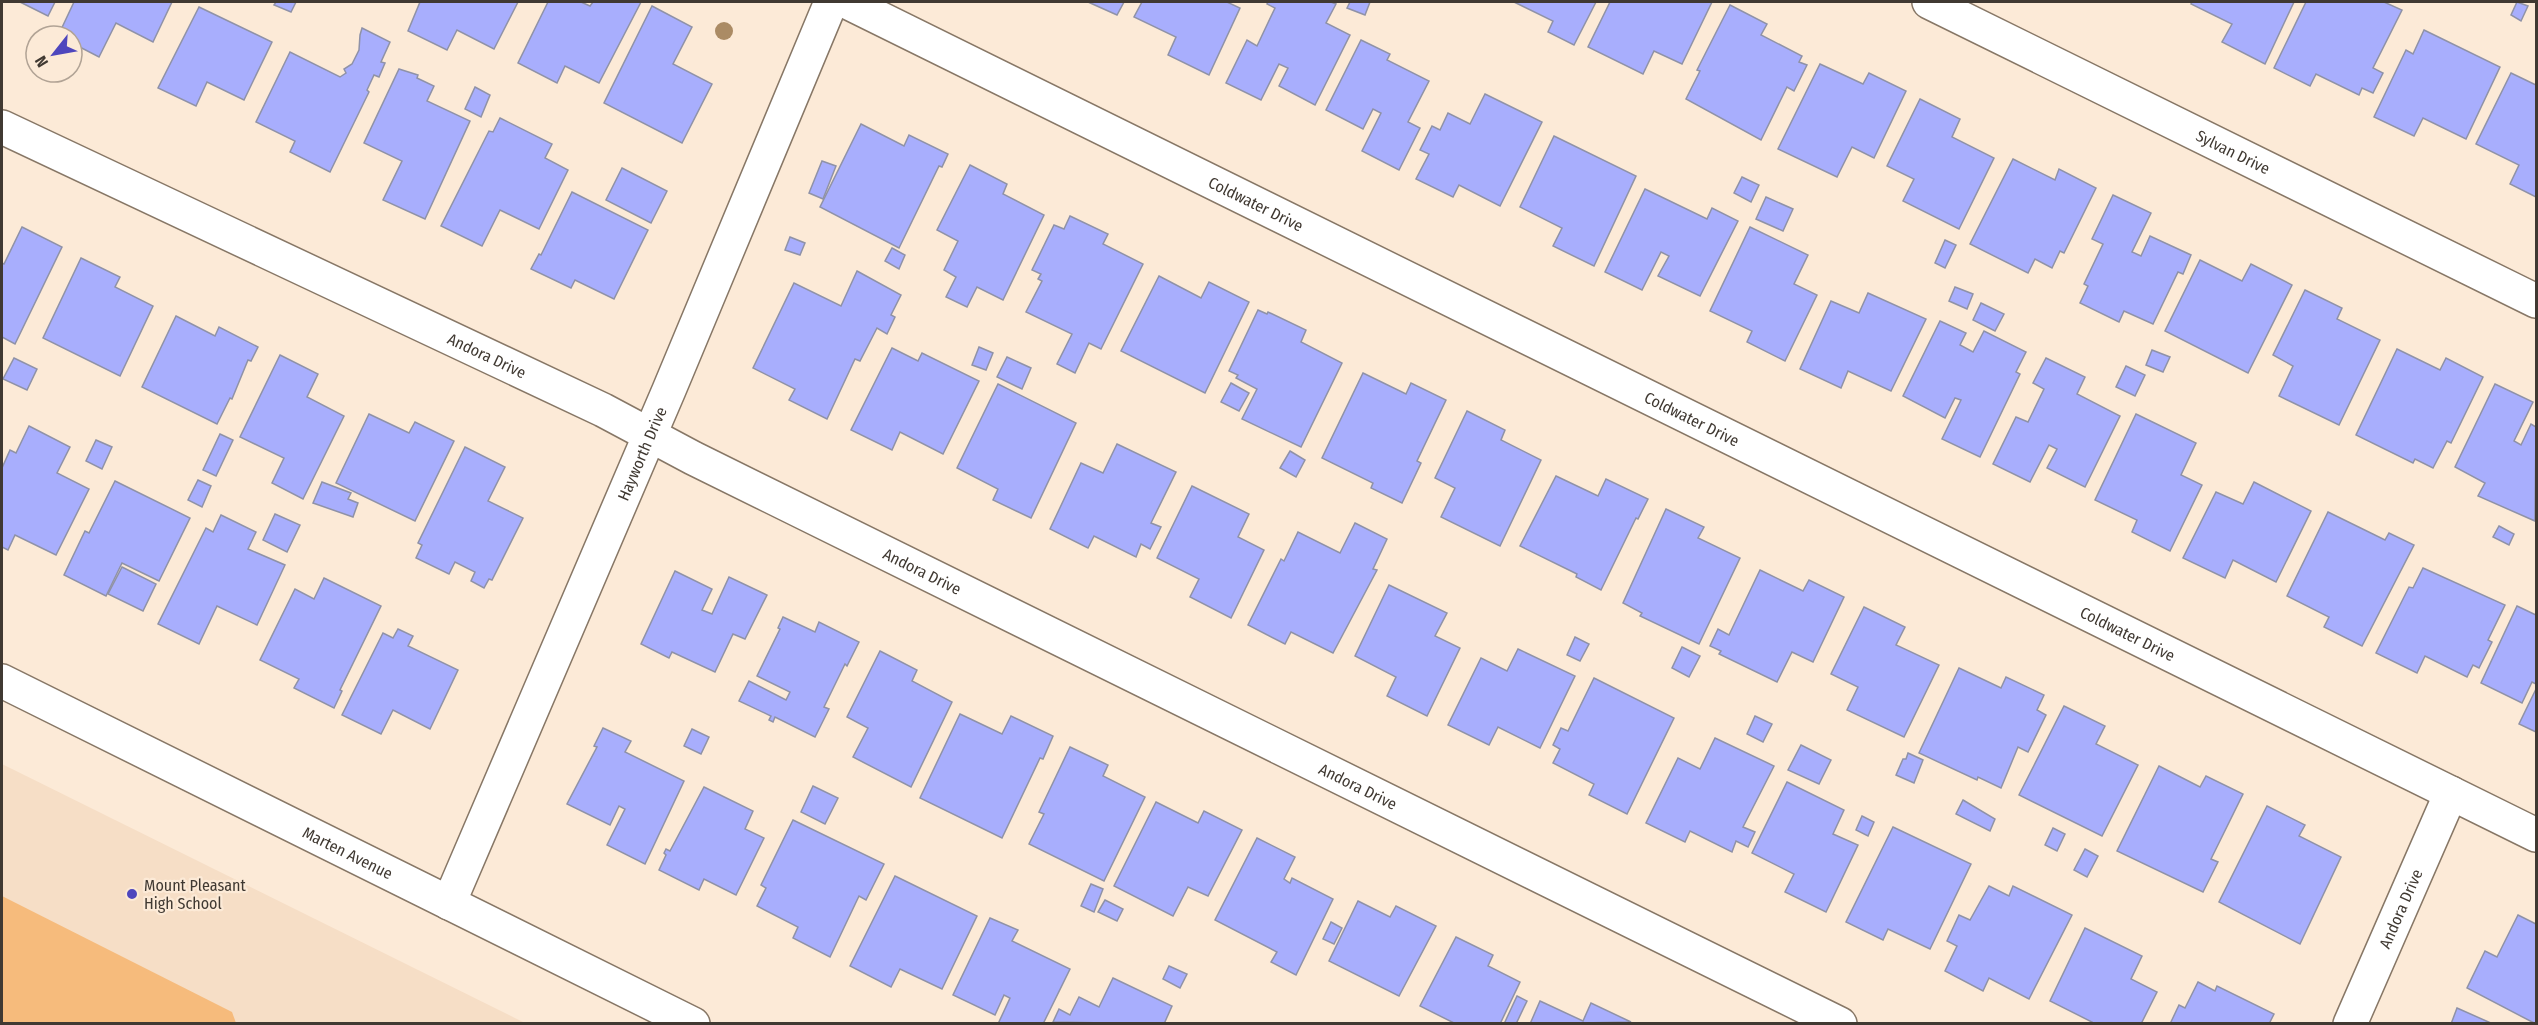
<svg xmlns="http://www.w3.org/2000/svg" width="2538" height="1025" viewBox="0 0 2538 1025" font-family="'Fira Sans Condensed',sans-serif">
	<rect width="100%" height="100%" fill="#fcead7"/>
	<polygon fill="#f6dec6" points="2,764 525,1023 2,1023"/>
	<polygon fill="#f6bb7c" points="2,896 232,1012 236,1023 2,1023"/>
	<g fill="#a8aefd" stroke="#8f92a7" stroke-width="1.5">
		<polygon points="20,2 55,2 48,16"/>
		<polygon points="74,2 172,2 153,42 116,23 99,57 72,43 72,36 58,36"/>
		<polygon points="276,2 296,2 291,12 274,5"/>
		<polygon points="420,2 518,2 494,49 457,30 447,50 408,31"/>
		<polygon points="548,2 581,2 590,6 593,2 641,2 599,83 565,66 557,83 518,63"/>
		<polygon points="1088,2 1124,2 1117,15"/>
		<polygon points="1142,2 1227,2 1240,8 1209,75 1168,55 1176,37 1134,17"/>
		<polygon points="1268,2 1331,2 1336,4 1326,23 1350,35 1315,105 1279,86 1288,68 1279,64 1261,100 1226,83 1247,40 1257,46 1275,8 1267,4"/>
		<polygon points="1350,2 1370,2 1365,15 1347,8"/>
		<polygon points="1514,2 1596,2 1574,45 1548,32 1553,21"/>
		<polygon points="1610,2 1712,2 1682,64 1654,51 1643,74 1588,47"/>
		<polygon points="2192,2 2294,2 2265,64 2222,42 2232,24 2191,4"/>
		<polygon points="2306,2 2384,2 2402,10 2373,68 2383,73 2373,93 2362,88 2359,95 2316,74 2310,86 2274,68"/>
		<polygon points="2517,2 2528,6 2521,21 2511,15"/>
		<polygon points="1730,5 1767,24 1761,35 1802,56 1799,62 1807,65 1794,91 1787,87 1761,140 1686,99 1700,71 1697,70"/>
		<polygon points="652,6 692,27 673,64 712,84 682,143 604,103"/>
		<polygon points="199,7 272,42 244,100 207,82 196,106 158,88"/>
		<polygon points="362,28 390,42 381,62 385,63 379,77 374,75 367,90 369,92 330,172 290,152 295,141 256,122 290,52 340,77 346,73 344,69 352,64 359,50 360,35"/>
		<polygon points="2424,30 2500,67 2466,139 2423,118 2414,136 2374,117 2406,50 2413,54"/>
		<polygon points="1361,40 1390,54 1387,60 1429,81 1408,122 1420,128 1399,170 1362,151 1381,113 1373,109 1363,129 1326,110"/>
		<polygon points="1820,64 1863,84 1869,73 1906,91 1874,158 1852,147 1837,177 1778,149"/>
		<polygon points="399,69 418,75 417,78 434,86 427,101 470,121 425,219 383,200 402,161 364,143"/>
		<polygon points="2511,73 2536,85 2536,197 2510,184 2519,165 2476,144"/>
		<polygon points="475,87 490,95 481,117 465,109"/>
		<polygon points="1485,94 1542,122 1500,206 1459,185 1453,197 1416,179 1429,154 1420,150 1432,126 1440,130 1448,113 1470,124"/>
		<polygon points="1920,99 1960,119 1952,137 1994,158 1959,229 1903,201 1914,179 1887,166"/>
		<polygon points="500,118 552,144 545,158 568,170 539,229 500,210 482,246 441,226 489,131 493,132"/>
		<polygon points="861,124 904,146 909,135 948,154 942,167 939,166 899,248 820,207"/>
		<polygon points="1554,136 1636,176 1594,266 1553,246 1562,228 1520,207"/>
		<polygon points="2013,159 2055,180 2059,169 2096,188 2064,253 2060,251 2052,268 2035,259 2028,273 1970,244"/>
		<polygon points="822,161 836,166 823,199 809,193"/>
		<polygon points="970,165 1007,184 1003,194 1044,215 1003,300 977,287 967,307 946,297 956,277 944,270 958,241 937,230"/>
		<polygon points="622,168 667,191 651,223 606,200"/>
		<polygon points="1742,177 1759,185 1751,202 1734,193"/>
		<polygon points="1645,189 1707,219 1712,208 1738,221 1700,296 1658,276 1669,256 1661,252 1642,290 1605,272"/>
		<polygon points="572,192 648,230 614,299 575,280 571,288 531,269 539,254 541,255"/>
		<polygon points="2113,195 2151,213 2132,252 2141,256 2150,236 2191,255 2183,274 2178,272 2153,324 2124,311 2119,322 2080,303 2088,286 2084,284 2103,244 2092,239"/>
		<polygon points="1766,197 1793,209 1783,231 1756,219"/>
		<polygon points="1070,216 1108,234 1103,244 1143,264 1101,349 1089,343 1075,373 1057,364 1072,334 1026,312 1042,281 1038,279 1041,274 1032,270 1054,225 1064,229"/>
		<polygon points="22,227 62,247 15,344 2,337 2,263 4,264"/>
		<polygon points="1750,227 1808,255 1794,284 1817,295 1785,361 1747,342 1752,331 1710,311"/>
		<polygon points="790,237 805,243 800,255 785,250"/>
		<polygon points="1945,240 1956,245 1945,268 1935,263"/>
		<polygon points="892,248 905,255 899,269 885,261"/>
		<polygon points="81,258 120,277 115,287 153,306 120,376 43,338"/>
		<polygon points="2200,260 2242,281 2251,264 2292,285 2248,373 2165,331"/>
		<polygon points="857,271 901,295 891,315 895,317 887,334 877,328 860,361 855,359 827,419 789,400 795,389 753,368 794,283 841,306"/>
		<polygon points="1159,276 1201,298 1209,282 1249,302 1205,393 1121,351"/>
		<polygon points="1955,287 1973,294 1967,309 1949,301"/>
		<polygon points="2305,290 2342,308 2337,319 2380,340 2339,425 2279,396 2293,366 2273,355"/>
		<polygon points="1868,293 1926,319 1891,391 1848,371 1841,388 1800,369 1831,301 1859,313"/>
		<polygon points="1981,303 2004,314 1995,331 1973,320"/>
		<polygon points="1258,310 1267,314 1268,312 1306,330 1301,342 1342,363 1301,447 1242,419 1257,389 1236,378 1238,375 1229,371"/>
		<polygon points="176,316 215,336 219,327 258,347 251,361 248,360 232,399 230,398 217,424 142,387"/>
		<polygon points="1940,321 1966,333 1960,345 1973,352 1984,331 2026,352 2016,372 2020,374 1980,457 1942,439 1961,400 1955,398 1945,418 1903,396"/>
		<polygon points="979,347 993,353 986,370 972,365"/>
		<polygon points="892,348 918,361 922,353 979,381 943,454 900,432 892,450 851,430"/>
		<polygon points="2397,349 2440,370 2446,358 2483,377 2451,443 2447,441 2433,468 2415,459 2413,463 2356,435"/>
		<polygon points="2152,350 2170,357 2163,372 2146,365"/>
		<polygon points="280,355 318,374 307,397 344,416 303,499 272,483 284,458 240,437"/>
		<polygon points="1007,357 1031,368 1022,389 997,377"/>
		<polygon points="14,358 37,369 27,390 3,379"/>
		<polygon points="2046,358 2085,377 2077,394 2120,416 2085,487 2047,468 2057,449 2049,445 2030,482 1993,464 2016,417 2028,422 2044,389 2033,383"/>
		<polygon points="2126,366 2145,375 2135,396 2116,387"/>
		<polygon points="1363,373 1406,394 1411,383 1446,400 1417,461 1421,463 1402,503 1371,488 1373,483 1322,458"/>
		<polygon points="1231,383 1249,393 1239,411 1221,402"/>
		<polygon points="998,384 1076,423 1031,518 993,500 998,489 957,468"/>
		<polygon points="2495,384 2533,402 2514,441 2521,445 2531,424 2536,427 2535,521 2478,496 2485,483 2455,467"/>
		<polygon points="1467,411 1505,430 1501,440 1541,460 1500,546 1441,517 1455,488 1435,478"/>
		<polygon points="369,414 409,433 415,422 454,441 415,521 336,483"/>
		<polygon points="2136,414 2196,443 2181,475 2202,485 2170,551 2132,532 2137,520 2095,500"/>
		<polygon points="29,426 70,447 57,473 89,489 56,555 15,535 8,550 2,547 2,468 10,450 16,453"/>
		<polygon points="220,434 233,440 216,476 203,470"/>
		<polygon points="96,440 112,447 102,469 86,461"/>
		<polygon points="1117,444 1176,472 1151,523 1161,527 1150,549 1141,544 1136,557 1094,536 1088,548 1050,529 1081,463 1103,473"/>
		<polygon points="465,447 505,467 488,501 523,518 492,580 489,579 484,588 471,581 475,572 455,562 449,574 416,558 422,545 418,543"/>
		<polygon points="1290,451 1305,460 1296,477 1280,468"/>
		<polygon points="1556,476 1598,496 1606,479 1648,499 1638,519 1636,518 1601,590 1576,577 1577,574 1520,546"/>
		<polygon points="198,480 211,486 202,507 188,500"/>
		<polygon points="115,481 190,518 159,581 122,563 106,596 64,575 85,531 89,533"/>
		<polygon points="322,482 351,493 348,499 358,503 353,517 313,503"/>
		<polygon points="2254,482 2311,511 2276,582 2233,560 2225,578 2183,558 2216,492 2243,504"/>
		<polygon points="1192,486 1249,514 1238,537 1264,550 1231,618 1190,597 1199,579 1157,558"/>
		<polygon points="1666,509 1704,527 1698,538 1740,558 1699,644 1640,616 1642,613 1623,603"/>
		<polygon points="2328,512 2385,540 2389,533 2414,545 2362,646 2324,627 2329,617 2287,596"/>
		<polygon points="275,514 300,525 287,552 263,540"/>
		<polygon points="221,515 256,532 248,549 285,565 257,625 217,606 199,644 158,624 206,528 213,532"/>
		<polygon points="1355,523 1387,539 1373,569 1377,570 1333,653 1291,632 1285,644 1248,625 1281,559 1284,561 1298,532 1340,553"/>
		<polygon points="2499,526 2514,534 2509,545 2493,537"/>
		<polygon points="122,567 156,584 143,611 108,594"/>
		<polygon points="2423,568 2505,605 2488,640 2492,642 2479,668 2473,665 2467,677 2425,656 2417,673 2376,653 2409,587 2413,588"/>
		<polygon points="1760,570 1803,591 1809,580 1844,597 1813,662 1792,652 1777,682 1719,654 1721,651 1710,646 1718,629 1729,635"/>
		<polygon points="675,571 712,589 702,610 712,614 729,577 767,595 745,639 733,634 715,672 672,652 669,658 641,644"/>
		<polygon points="324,578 381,606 340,690 342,691 334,708 294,688 299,679 260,660 295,589 314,599"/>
		<polygon points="1389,585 1447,613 1435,636 1460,648 1427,716 1387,696 1396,677 1355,656"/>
		<polygon points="2517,606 2536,615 2536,684 2532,682 2522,703 2481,683"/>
		<polygon points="1864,607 1905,627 1896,645 1939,665 1904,737 1847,710 1858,687 1831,674"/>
		<polygon points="783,617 815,632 819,622 859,642 847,666 845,664 824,707 829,709 815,737 775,717 773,722 769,720 771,716 739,701 749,681 786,700 790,692 757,676 780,629 778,628"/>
		<polygon points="398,629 413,636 408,646 458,670 430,729 393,710 381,734 342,715 383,633 393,638"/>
		<polygon points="1575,637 1589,644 1580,661 1567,655"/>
		<polygon points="1682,647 1700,656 1689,677 1672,668"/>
		<polygon points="1518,649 1575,676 1540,748 1498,727 1489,745 1448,725 1481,658 1507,671"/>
		<polygon points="880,651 917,670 912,681 952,702 911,787 853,757 868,728 847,717"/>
		<polygon points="1959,668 2001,688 2006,677 2044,695 2037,710 2046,715 2028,752 2018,747 2001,788 1978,777 1977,780 1919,753"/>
		<polygon points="1594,678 1674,718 1627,814 1589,795 1594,784 1553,763 1560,749 1553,745 1561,728 1568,731"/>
		<polygon points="2536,689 2536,732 2519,724"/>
		<polygon points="2064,706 2105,726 2096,744 2138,765 2102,836 2019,795"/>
		<polygon points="960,714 1002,734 1011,716 1053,736 1043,759 1040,758 1002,838 920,798"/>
		<polygon points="1755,716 1772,724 1763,742 1747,734"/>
		<polygon points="603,728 631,741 625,752 684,781 645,864 607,845 625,809 619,806 610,825 567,804 597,747 594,746"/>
		<polygon points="692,729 709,737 701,754 684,746"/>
		<polygon points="1715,738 1774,766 1743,827 1755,832 1748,847 1736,841 1732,852 1690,831 1685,842 1646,823 1678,758 1700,769"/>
		<polygon points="1801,745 1831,760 1819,784 1788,770"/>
		<polygon points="1070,747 1108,765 1103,776 1145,797 1104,881 1029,844 1044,814 1039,812"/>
		<polygon points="1908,753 1923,760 1914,783 1896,775 1903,759 1906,759"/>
		<polygon points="2159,766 2200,787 2206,776 2243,794 2211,859 2218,862 2203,892 2117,851"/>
		<polygon points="1787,782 1844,810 1833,834 1858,845 1826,912 1785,892 1794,874 1752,853"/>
		<polygon points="813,786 838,798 825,824 801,812"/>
		<polygon points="704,787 753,811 745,829 764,838 736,895 704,879 699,890 659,870 666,855 664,853 666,849 670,851"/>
		<polygon points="1963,800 1995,819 1990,831 1956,814"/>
		<polygon points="1156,802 1198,823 1204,811 1242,830 1208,896 1188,887 1173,916 1114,886"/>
		<polygon points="2267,806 2305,825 2299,836 2341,857 2300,944 2219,902"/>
		<polygon points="1862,816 1874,822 1868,836 1856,830"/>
		<polygon points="793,820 884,864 866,900 859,896 830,957 793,938 798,927 757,906 766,888 761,885"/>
		<polygon points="1893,827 1971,864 1930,949 1888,929 1883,940 1846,922"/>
		<polygon points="2053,828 2065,834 2057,851 2045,845"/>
		<polygon points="1257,838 1295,857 1284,879 1290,883 1292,878 1333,899 1296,975 1271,962 1277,952 1215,920"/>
		<polygon points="2085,849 2098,856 2087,877 2074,870"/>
		<polygon points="895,876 977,916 942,989 900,969 891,987 850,966"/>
		<polygon points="1091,884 1103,889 1094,912 1081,906"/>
		<polygon points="1989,886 2009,896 2013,886 2072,915 2029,999 1989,978 1983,991 1945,971 1957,946 1947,941 1959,915 1970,920"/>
		<polygon points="1105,900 1123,909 1117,921 1098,912"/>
		<polygon points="1358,901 1390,917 1396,906 1436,926 1399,996 1329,961"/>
		<polygon points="2518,915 2536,924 2536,1024 2467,988 2485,951 2497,957"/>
		<polygon points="990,918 1018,930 1012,941 1070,969 1043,1024 998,1024 1010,998 1004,995 995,1015 953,995"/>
		<polygon points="1331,922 1342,928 1334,944 1323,939"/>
		<polygon points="2085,928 2142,956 2131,979 2157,992 2141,1024 2091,1024 2092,1022 2050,1001"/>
		<polygon points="1456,937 1493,955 1488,966 1520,982 1500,1024 1456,1024 1420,1006"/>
		<polygon points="1169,966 1187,974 1180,988 1163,979"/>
		<polygon points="1113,978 1172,1006 1164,1024 1053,1022 1059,1009 1070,1015 1079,997 1099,1007"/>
		<polygon points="2198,982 2215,991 2217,986 2274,1014 2269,1024 2170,1024 2179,1005 2185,1008"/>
		<polygon points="1517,996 1527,1001 1516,1024 1504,1024"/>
		<polygon points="1540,1001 1583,1021 1591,1003 1631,1022 1530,1024"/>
		<polygon points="2457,1008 2493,1024 2451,1024"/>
	</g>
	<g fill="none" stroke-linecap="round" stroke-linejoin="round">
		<g stroke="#877766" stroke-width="36">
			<g id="street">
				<path id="s1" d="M 847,2 L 2536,835"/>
				<path id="s2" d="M 1929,2 L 2536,301"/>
				<path id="s3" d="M 2,127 L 603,410 L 693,458 L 1840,1024"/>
				<path id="s4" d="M 449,903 L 669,390 L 831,2"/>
				<path id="s5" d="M 2350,1024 L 2451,793"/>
			</g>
		</g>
		<g stroke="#877766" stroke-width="36">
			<g id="secondary">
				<path id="s6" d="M 2,681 L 693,1024"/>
			</g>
		</g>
		<use href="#street" stroke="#fff" stroke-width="33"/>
		<use href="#secondary" stroke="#fff" stroke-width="33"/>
	</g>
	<circle fill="#ab8b64" cx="724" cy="31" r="9"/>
	<circle fill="#4e46bd" stroke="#fcead7" stroke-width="2" cx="132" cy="894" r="6"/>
	<g text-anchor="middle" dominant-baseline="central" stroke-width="4.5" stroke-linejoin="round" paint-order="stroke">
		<g font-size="16" fill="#403932" stroke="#fcead7">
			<text stroke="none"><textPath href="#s2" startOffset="339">Sylvan Drive</textPath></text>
			<text stroke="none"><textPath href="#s1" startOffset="456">Coldwater Drive</textPath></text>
			<text stroke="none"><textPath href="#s3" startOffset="536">Andora Drive</textPath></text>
			<text stroke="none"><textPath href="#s1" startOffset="942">Coldwater Drive</textPath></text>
			<text stroke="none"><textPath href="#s4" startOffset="489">Hayworth Drive</textPath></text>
			<text stroke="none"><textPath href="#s3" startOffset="1022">Andora Drive</textPath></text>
			<text stroke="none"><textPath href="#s1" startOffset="1428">Coldwater Drive</textPath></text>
			<text stroke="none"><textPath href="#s3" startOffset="1508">Andora Drive</textPath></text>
			<text stroke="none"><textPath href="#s6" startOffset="386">Marten Avenue</textPath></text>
			<text stroke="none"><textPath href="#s5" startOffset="126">Andora Drive</textPath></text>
		</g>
		<g font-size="16" fill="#403932" stroke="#fcead7" text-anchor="start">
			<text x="144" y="885">Mount Pleasant<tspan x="144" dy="18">High School</tspan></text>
		</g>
	</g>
	<rect width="2538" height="1025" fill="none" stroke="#403932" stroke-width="6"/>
	<g transform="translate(54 54) rotate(239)"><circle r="28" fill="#fcead7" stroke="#b1a395" stroke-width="1.5"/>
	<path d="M0-4.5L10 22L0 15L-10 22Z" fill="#4e46bd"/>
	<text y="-9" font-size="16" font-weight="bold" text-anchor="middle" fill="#403932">N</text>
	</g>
</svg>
